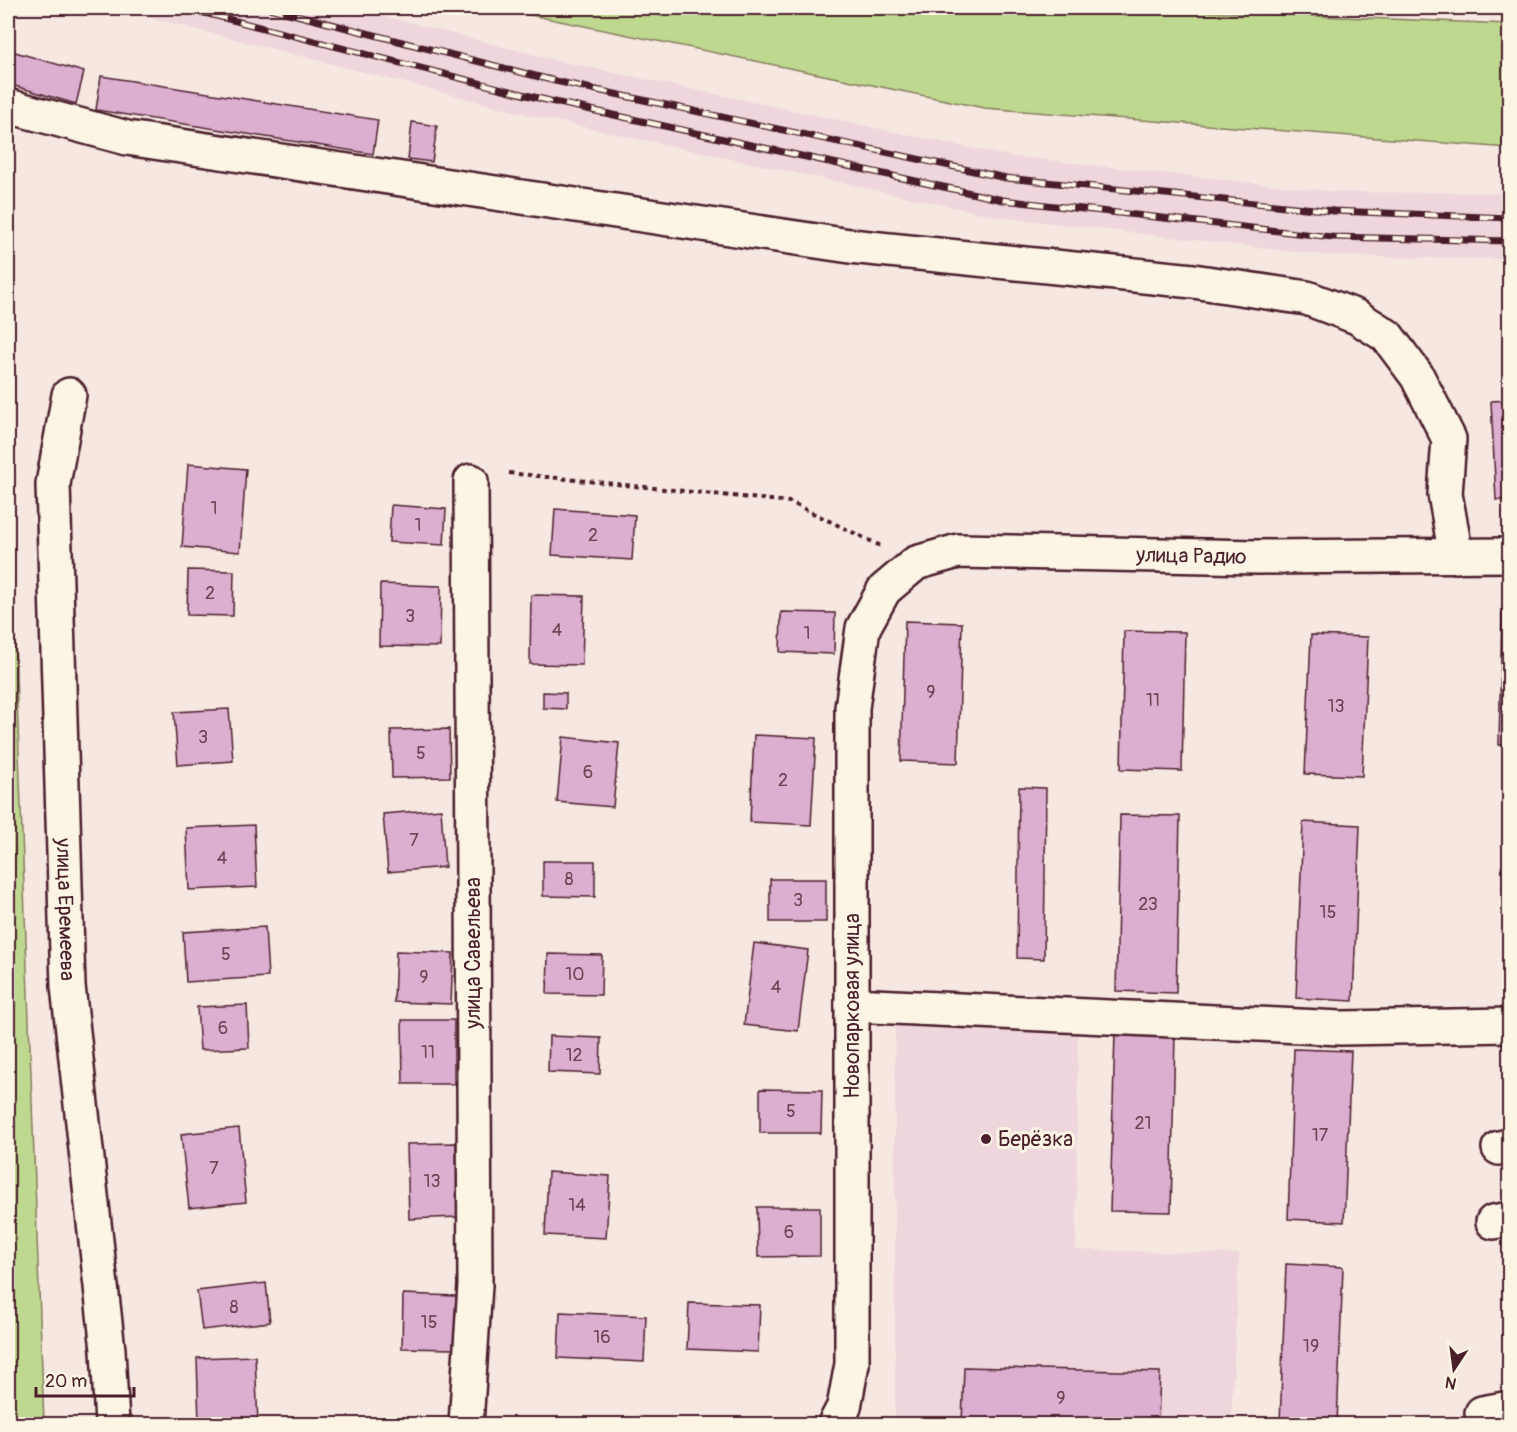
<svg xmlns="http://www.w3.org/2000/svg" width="1517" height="1432" viewBox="0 0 1517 1432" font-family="Pangolin,sans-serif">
	<rect width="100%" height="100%" fill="#f6e7e1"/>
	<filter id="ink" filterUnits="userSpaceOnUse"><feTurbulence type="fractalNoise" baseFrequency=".0167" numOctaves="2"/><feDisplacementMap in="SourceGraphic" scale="12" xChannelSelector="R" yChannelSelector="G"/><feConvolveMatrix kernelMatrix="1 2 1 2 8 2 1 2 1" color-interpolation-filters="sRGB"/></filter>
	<g filter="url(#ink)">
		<g fill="#eed6dc">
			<polygon points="113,8 353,8 554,60 1008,156 1335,192 1509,193 1509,259 1332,256 1000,217 542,118"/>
			<polygon points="895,1021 1078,1028 1076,1250 1239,1254 1231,1424 895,1424"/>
		</g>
		<g fill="#bed88f" stroke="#847c5d" stroke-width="1.5">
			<polygon points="496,8 1122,8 1509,24 1509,148 984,108"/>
			<polygon points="8,484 9,484 44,1424 8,1424"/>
		</g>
		<g fill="#dcaed0" stroke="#4a1f2b" stroke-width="1.5">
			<polygon points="8,50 84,72 76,104 8,84"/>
			<polygon points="101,76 378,120 373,154 96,110"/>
			<polygon points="412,122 437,126 432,162 408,159"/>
			<polygon points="1510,400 1510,499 1496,500 1491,401"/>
			<polygon points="188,464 246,469 240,552 182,547"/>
			<polygon points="391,505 446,509 444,545 389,542"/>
			<polygon points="555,509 635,515 632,560 552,555"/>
			<polygon points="188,570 234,571 233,616 187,615"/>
			<polygon points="380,584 441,586 440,647 379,646"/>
			<polygon points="531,595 584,596 582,665 530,664"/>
			<polygon points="781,612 835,613 834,654 780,652"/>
			<polygon points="1502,613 1510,613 1510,745 1499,745"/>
			<polygon points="905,621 962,623 958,763 901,761"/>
			<polygon points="1124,631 1185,632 1182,771 1121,769"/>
			<polygon points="1311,635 1368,637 1362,776 1305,774"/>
			<polygon points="543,692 566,693 566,709 543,708"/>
			<polygon points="229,709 233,761 178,765 174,712"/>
			<polygon points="449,729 450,777 392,778 391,730"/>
			<polygon points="754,735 816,738 811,825 750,822"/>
			<polygon points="563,737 619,743 613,807 557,802"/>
			<polygon points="1019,787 1046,788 1044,959 1017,958"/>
			<polygon points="441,809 445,867 388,872 383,814"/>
			<polygon points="1120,815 1180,816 1176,993 1116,991"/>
			<polygon points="1303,822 1360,825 1353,1001 1296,998"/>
			<polygon points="254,825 257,887 189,890 186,828"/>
			<polygon points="543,861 595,861 595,897 543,896"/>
			<rect x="770" y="879" width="56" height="43"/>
			<polygon points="265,927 268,977 186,982 183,932"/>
			<polygon points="754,943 808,950 798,1031 744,1025"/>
			<polygon points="396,951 453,953 451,1004 394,1002"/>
			<polygon points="548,954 602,955 601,995 547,994"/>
			<polygon points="247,1005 249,1048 200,1050 197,1007"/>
			<polygon points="402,1020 454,1020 454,1084 403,1084"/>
			<polygon points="1115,1033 1175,1034 1171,1212 1110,1211"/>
			<polygon points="549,1036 601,1038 600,1074 548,1072"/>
			<polygon points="1294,1049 1351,1051 1344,1222 1288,1219"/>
			<polygon points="760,1089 822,1090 821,1133 760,1133"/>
			<polygon points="239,1128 246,1202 189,1208 181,1134"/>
			<polygon points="456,1143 458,1217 409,1219 407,1144"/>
			<polygon points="548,1172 610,1176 606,1238 545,1235"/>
			<polygon points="757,1207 820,1207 820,1256 758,1257"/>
			<polygon points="1286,1264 1343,1267 1337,1424 1280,1424"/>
			<polygon points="266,1283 270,1322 202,1330 197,1291"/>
			<polygon points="403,1294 456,1296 454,1349 402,1348"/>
			<polygon points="689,1303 760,1305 758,1352 687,1349"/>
			<polygon points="560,1312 646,1316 644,1362 558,1358"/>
			<polygon points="255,1356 258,1424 199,1424 197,1358"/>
			<polygon points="964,1367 1160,1372 1158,1424 962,1424"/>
		</g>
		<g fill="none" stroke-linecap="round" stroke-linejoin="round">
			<g stroke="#4a1f2b" stroke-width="38">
				<g id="minor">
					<polyline points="8,106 127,138 850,246 1193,281 1307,298 1357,317 1387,336 1417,376 1449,439 1445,494 1456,556"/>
					<path id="s1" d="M 69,395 L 53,484 L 68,986 L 108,1350 L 112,1424"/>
					<polyline points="852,1005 1341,1028 1510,1025"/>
					<polyline points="1499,1148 1510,1146"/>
					<polyline points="1493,1222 1510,1219"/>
					<polyline points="1482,1413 1510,1408"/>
					<polyline points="466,1424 475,1285 471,481"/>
					<path id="s2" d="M 835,1424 L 844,1407 L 852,1364 L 852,708 L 863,628 L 884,590 L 916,563 L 958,551 L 1258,557 L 1510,555"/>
				</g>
			</g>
			<polyline stroke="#4a1f2b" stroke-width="4" stroke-dasharray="4.5 4.5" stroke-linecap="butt" points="509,473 790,502 883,547"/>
			<use href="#minor" stroke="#fcf5e5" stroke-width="33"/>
			<g stroke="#4a1f2b" stroke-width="7">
				<g id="rail">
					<polyline points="185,8 550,101 1003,200 1332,237 1510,241"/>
					<polyline points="269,8 555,81 1006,178 1334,211 1510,218"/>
				</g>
			</g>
			<use href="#rail" stroke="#fcf5e5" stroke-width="4.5" stroke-dasharray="14" stroke-linecap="butt"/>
		</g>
	</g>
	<circle fill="#4a1f2b" stroke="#fcf5e5" stroke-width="2" cx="986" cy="1139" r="6"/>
	<g text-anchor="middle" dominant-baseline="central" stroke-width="6" stroke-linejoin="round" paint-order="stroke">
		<g font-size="18" fill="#6e4354">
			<text x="214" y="508">1</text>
			<text x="418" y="525">1</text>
			<text x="593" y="535">2</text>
			<text x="210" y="593">2</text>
			<text x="410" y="616">3</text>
			<text x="557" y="630">4</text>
			<text x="807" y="633">1</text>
			<text x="931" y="692">9</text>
			<text x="1153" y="700">11</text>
			<text x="1336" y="706">13</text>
			<text x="203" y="737">3</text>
			<text x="421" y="753">5</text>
			<text x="588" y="772">6</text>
			<text x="783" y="780">2</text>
			<text x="414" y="840">7</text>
			<text x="222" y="858">4</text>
			<text x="569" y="879">8</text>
			<text x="798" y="900">3</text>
			<text x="1148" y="904">23</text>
			<text x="1328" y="912">15</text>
			<text x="226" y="954">5</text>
			<text x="575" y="974">10</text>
			<text x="424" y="977">9</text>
			<text x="776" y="987">4</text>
			<text x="223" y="1028">6</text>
			<text x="428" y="1052">11</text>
			<text x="574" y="1055">12</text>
			<text x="791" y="1111">5</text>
			<text x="1143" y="1123">21</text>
			<text x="1320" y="1135">17</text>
			<text x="214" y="1168">7</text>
			<text x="432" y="1181">13</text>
			<text x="577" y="1205">14</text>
			<text x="789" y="1232">6</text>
			<text x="234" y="1307">8</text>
			<text x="429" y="1322">15</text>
			<text x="602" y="1337">16</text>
			<text x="1311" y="1346">19</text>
			<text x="1061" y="1398">9</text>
		</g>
		<g font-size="21" fill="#4a1f2b" stroke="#fcf5e5">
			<text stroke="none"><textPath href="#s2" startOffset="1162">улица Радио</textPath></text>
			<text stroke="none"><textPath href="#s1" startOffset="516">улица Еремеева</textPath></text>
			<text transform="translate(473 953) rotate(-90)">улица Савельева</text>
			<text transform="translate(852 1006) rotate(-90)">Новопарковая улица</text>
		</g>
		<g font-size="21" fill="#4a1f2b" stroke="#fcf5e5" text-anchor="start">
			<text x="998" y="1139">Берёзка</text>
		</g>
	</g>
	<rect width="1517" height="1432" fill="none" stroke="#fcf5e5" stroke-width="30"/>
	<rect x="15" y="15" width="1487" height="1402" fill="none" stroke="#4a1f2b" stroke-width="2" filter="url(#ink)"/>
	<g transform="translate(1454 1369) rotate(193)" stroke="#fcf5e5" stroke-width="4.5" paint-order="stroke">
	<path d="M0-4.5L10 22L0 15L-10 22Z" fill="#4a1f2b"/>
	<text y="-9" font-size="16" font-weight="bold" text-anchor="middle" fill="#4a1f2b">N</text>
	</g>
	<path d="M36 1387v9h98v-9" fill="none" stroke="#4a1f2b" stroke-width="3"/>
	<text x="45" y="1387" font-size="18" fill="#4a1f2b" stroke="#fcf5e5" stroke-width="4.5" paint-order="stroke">20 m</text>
</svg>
